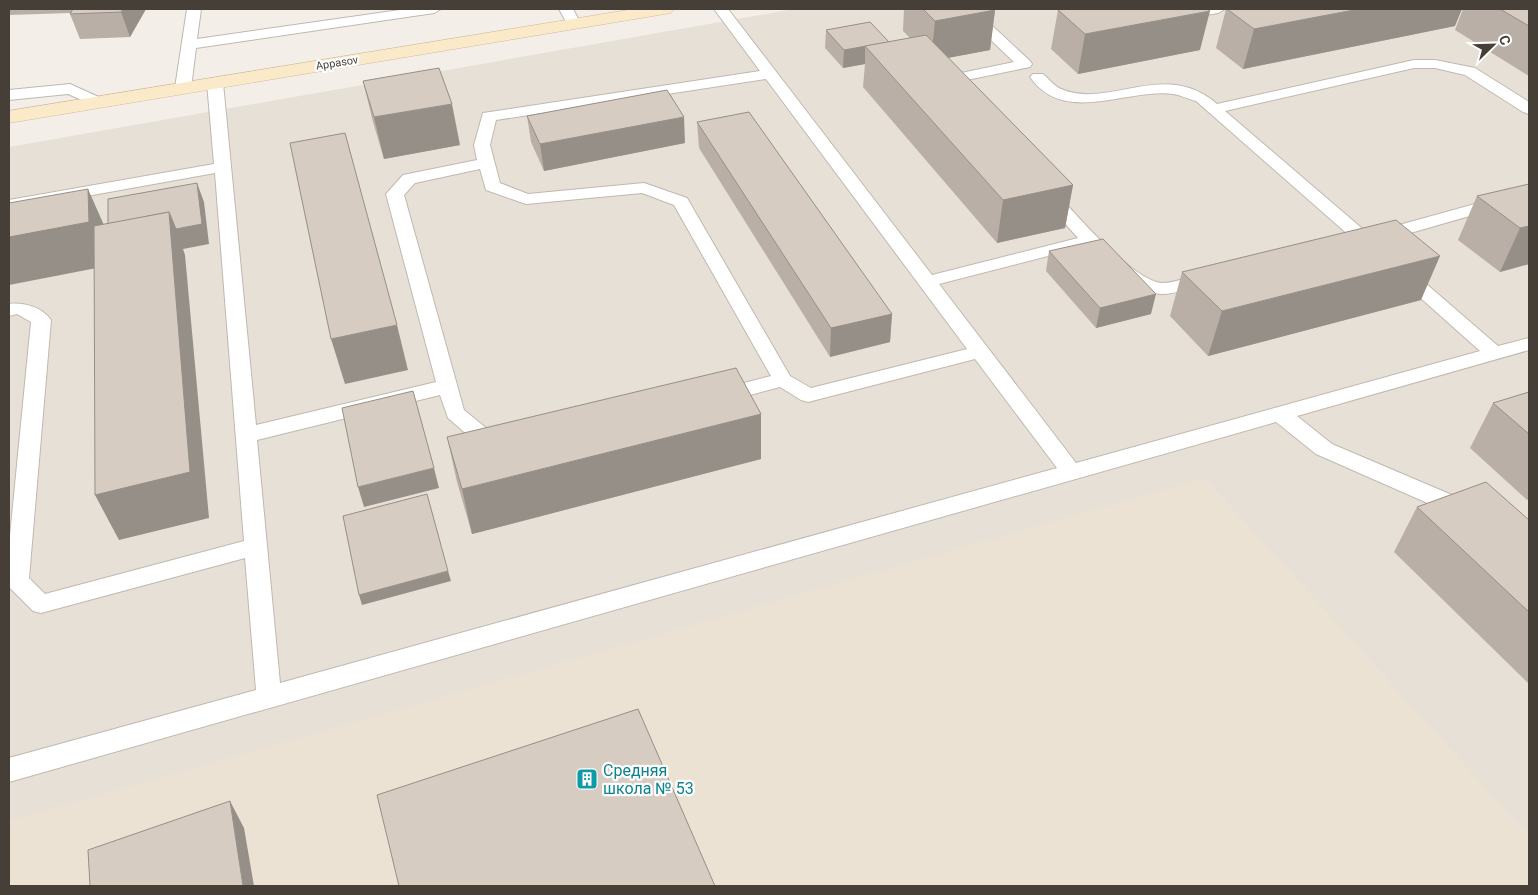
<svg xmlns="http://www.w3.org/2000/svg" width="1538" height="895" viewBox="0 0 1538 895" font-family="Roboto,sans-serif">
	<rect width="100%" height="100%" fill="#f3efe8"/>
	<polygon fill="#e7e0d7" points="794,9 1529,9 1529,886 9,886 9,147"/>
	<polygon fill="#ebe2d3" points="1205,478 1529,836 1529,886 9,886 9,821"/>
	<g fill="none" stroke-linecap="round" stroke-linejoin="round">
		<g stroke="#c1b8ae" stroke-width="2">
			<g id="lane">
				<polygon points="187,9 201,9 197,39 407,9 441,9 434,13 196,48 191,88 188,91 178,91 175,88"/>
				<polygon points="559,9 573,9 581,24 579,27 569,27"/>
				<path d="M 714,9 L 728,9 L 932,275 L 1078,238 L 1039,194 L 1042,190 L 1054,190 C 1073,212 1133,281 1162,283 C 1177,283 1193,275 1207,271 L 1214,273 L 1216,277 L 1214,281 C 1197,286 1178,294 1161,294 C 1132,293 1106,265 1087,246 L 939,284 L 1076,463 L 1480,351 L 1397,277 L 1394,273 L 1397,269 L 1403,268 L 1409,269 L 1498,346 L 1529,338 L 1529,350 L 1297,416 L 1332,444 L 1473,504 L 1476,510 L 1473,516 L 1465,518 L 1457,516 L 1316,454 L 1276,422 L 9,782 L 9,758 L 256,690 L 245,558 L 41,613 L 33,611 L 9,587 L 9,546 L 31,322 L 17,314 L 9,316 L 9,304 C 23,302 42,307 51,320 L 29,578 L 45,594 L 244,541 L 215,173 L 9,210 L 9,200 L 214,164 L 207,83 L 210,80 L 220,80 L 223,83 L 256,425 L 436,382 L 386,194 L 403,175 L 477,160 L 474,145 L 483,113 L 760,71 ZM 766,79 L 967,349 L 811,388 L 790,376 L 687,198 L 644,183 L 528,194 L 500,183 L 490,145 L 496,120 ZM 480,169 L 486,190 L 526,204 L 642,193 L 674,205 L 771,376 L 713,391 L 710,396 L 713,401 L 720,403 L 780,387 L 801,400 L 808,402 L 975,359 L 1057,468 L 280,683 L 257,440 L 440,395 L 448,418 L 487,452 L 495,454 L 506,452 L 509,447 L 506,442 L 501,440 L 464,410 L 404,195 L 415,183 Z"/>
				<path d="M 966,9 L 980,9 L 985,19 L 1030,61 L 1032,64 L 1030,67 L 952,83 L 950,87 C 943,89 939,88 934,81 L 937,78 L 1014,62 L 974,24 Z"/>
				<polygon points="1194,9 1225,9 1218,13 1181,19 1174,15 1176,12"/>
				<path d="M 1414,60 L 1435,60 L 1475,68 L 1529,102 L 1529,114 L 1523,112 L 1465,75 L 1435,68 L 1414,68 L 1225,111 L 1372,237 L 1374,232 L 1529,189 L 1529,199 L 1386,240 L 1376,240 L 1383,248 L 1380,252 L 1374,253 L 1368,252 L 1196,101 C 1188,99 1181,95 1173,94 C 1127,88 1064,126 1030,77 L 1033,74 L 1043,74 C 1049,79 1054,86 1061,89 C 1109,110 1164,58 1217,104 Z"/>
				<polygon points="70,84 103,99 106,102 103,105 93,105 68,94 9,100 9,90"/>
			</g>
		</g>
		<g stroke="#d0bc9b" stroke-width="1">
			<polygon id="secondary" points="634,9 674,9 671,13 665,14 9,123 9,111"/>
		</g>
		<use href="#lane" fill="#fff" fill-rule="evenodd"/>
		<use href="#secondary" fill="#fbeaca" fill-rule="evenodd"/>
	</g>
	<g fill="#b9afa6">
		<polygon points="9,9 146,9 130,37 80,39 70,14 70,13 9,15"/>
		<polygon points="904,9 993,9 995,10 990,50 948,58 1073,185 1065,228 997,243 863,87 865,64 843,68 825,48 826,30 889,42 910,38 903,31"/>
		<polygon points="1226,9 1455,26 1243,69 1216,48"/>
		<polygon points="1463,9 1529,9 1529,76 1455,30"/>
		<polygon points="1058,10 1200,50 1078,74 1051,49"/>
		<polygon points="363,81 460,145 384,159 373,122"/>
		<polygon points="527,116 685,143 544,171 531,142"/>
		<polygon points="697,122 892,314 890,342 830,357 699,148"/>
		<polygon points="1529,184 1529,264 1500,272 1458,240 1477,196"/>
		<polygon points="1049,251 1151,314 1096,328 1046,271"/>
		<polygon points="1182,272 1421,300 1208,356 1170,316"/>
		<polygon points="1529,392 1529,499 1527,500 1470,448 1493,403"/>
		<polygon points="447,437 761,459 472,534 457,482"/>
		<polygon points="1417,507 1529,520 1529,684 1394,552"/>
	</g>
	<g fill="#968f87">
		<polygon points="123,9 146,9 130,37 121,12"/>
		<polygon points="1359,9 1462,9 1455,26 1243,69 1254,29"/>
		<polygon points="995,10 990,50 931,61 935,21"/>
		<polygon points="1210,11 1200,50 1078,74 1085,34"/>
		<polygon points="865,46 865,64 843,68 844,50"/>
		<polygon points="452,104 460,145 384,159 374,117"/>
		<polygon points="684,117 685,143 544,171 540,144"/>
		<polygon points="197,183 204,202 209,244 183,249 185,255 209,518 119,540 95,495 169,212"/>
		<polygon points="1073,185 1065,228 997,243 1003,200"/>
		<polygon points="88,189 107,232 107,266 9,285 9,237"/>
		<polygon points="1529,226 1529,264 1500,272 1520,228"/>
		<polygon points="1440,256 1421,300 1208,356 1222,311"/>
		<polygon points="1156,294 1151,314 1096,328 1100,308"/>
		<polygon points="892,314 890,342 830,357 831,328"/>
		<polygon points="397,325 408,370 345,384 331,339"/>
		<polygon points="761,414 761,459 472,534 462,489"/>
		<polygon points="434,468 439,488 364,507 358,487"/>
		<polygon points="448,571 451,581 362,605 359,595"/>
		<polygon points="230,801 244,828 254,886 243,886"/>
	</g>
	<g fill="#d7ccc1" stroke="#968f87">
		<polygon points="73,9 123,9 121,12 70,14"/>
		<polygon points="923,9 993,9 995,10 935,21"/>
		<polygon points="1064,9 1207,9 1210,11 1085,34 1058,10"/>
		<polygon points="1227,9 1359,9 1254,29"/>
		<polygon points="1500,9 1529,9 1529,26"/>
		<polygon points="870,22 889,42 844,50 826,30"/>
		<polygon points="926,35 1073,185 1003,200 865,46"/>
		<polygon points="439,68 452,104 374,117 363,81"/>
		<polygon points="667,90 684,117 540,144 527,116"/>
		<polygon points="749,112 892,314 831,328 697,122"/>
		<polygon points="345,133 397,325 331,339 290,143"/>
		<polygon points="197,183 202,224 176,229 169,212 108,224 108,199"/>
		<polygon points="1529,184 1529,226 1520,228 1477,196"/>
		<polygon points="88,189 89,222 9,237 9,203"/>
		<polygon points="169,212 190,472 95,495 94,226"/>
		<polygon points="1396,220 1440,256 1222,311 1182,272"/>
		<polygon points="1103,239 1156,294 1100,308 1049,251"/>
		<polygon points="736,368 761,414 462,489 447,437"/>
		<polygon points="413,391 434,468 358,487 342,408"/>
		<polygon points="1529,392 1529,434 1493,403"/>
		<polygon points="1486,482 1529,520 1529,612 1417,507"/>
		<polygon points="427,494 448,571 359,595 343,516"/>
		<polygon points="638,709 715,886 399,886 377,795"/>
		<polygon points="230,801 243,886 90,886 88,850"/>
	</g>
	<defs>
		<g id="building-square" transform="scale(1.125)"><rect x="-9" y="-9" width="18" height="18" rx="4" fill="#0f9aa8" stroke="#fff"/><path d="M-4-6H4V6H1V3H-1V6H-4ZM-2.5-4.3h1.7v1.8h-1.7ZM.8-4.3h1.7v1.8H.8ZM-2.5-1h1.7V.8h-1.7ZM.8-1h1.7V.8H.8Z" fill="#fff"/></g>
	</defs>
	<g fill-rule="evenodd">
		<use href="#building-square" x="587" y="779"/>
	</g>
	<g text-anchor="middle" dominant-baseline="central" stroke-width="4.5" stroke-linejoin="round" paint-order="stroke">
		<g font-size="11" fill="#463f37" stroke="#fff">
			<text transform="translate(337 63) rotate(-9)">Appasov</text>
		</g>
		<g font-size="16" fill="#0d838f" stroke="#fff" text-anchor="start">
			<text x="603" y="770">Средняя<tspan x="603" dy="18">школа № 53</tspan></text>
		</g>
	</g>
	<rect width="1538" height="895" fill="none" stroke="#463f37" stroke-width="20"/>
	<g transform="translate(1493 45) rotate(67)" stroke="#ffffff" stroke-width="4" paint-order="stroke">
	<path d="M0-4L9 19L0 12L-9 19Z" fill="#463f37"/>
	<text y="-8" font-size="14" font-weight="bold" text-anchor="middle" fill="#463f37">С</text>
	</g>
</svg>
